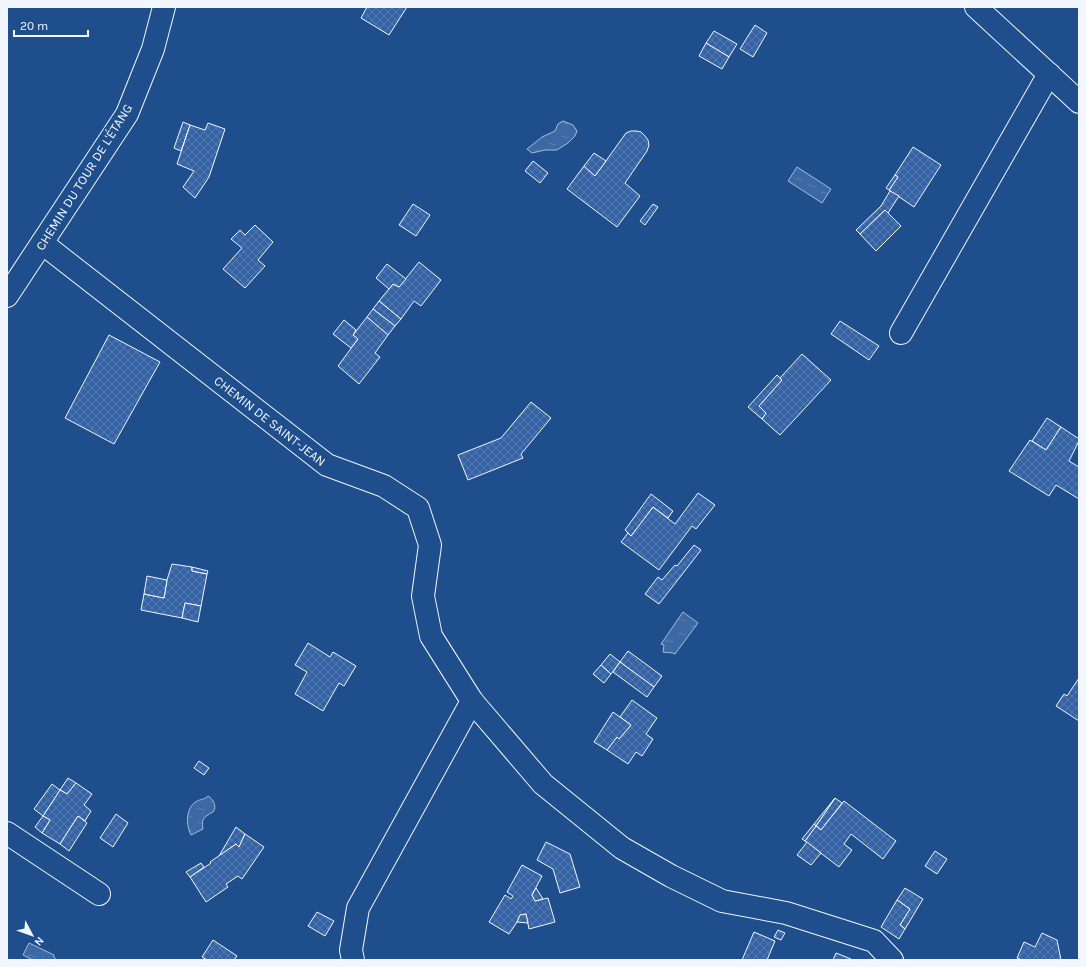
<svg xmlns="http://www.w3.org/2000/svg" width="1086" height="967" viewBox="0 0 1086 967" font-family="Karla,sans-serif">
	<defs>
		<pattern id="water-ripples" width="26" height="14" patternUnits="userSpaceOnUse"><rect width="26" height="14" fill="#3b69a3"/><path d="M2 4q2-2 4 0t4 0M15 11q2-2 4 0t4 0" fill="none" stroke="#587fb1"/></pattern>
		<pattern id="building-cross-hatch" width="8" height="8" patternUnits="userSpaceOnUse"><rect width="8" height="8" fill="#3563a3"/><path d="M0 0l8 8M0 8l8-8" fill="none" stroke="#537ab1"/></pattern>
	</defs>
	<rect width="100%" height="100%" fill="#1f4e8c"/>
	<g fill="url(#water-ripples)" stroke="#a8bbd7">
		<polygon points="563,121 573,125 577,131 575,136 568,143 560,148 557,150 545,150 532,153 527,149 542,137 555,131 558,124"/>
		<polygon points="797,167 831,189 822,203 788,181"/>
		<path d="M 683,612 L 698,623 L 675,654 C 672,652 667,653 663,652 L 664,645 L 661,644 Z"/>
		<path d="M 208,796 C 212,798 218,806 213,812 C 213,812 209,814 208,815 C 202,818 202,823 203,829 L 191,835 C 186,825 185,808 197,801 C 201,799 204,800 208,796 Z"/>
		<polygon points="29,943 54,955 54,957 56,960 33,960 23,955"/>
	</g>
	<g fill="url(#building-cross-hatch)" stroke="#f2f6ff">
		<polygon points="367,7 407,7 389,35 361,18"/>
		<polygon points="755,25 767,33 753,57 740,49"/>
		<polygon points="714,31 737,44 729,57 706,43"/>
		<polygon points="706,43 729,57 722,69 699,56"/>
		<polygon points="183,122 190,125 181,151 174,148"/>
		<polygon points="208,123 225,129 209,177 195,198 183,187 194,171 177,164 190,125 205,130"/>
		<polygon points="631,131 637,131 641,132 645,136 648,140 649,145 647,151 625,183 640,196 617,227 567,189 584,166 595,176 626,133"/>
		<polygon points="913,147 941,165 914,207 889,190 898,177 895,175"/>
		<polygon points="594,153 606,161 595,176 584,166"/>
		<polygon points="533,161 548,173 540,183 525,171"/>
		<polygon points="895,175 898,177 889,190 886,188"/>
		<polygon points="890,191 899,196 888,213 885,210 860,234 856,230 881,206"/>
		<polygon points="413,204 430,215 416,236 399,225"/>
		<polygon points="653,204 658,207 645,225 640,221"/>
		<polygon points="885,210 901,226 876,251 860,234"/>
		<polygon points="255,225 273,242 258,260 265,266 245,288 223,269 242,248 231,239 240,230 245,235"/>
		<polygon points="419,262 441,280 421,306 414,301 401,319 379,301 393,284 399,287"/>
		<polygon points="387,264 406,279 399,287 393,284 389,289 376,278"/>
		<polygon points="379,301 401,319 395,326 373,309"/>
		<polygon points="373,309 395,326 388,335 367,317"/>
		<polygon points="367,317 388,335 375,353 380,357 359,384 338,366 358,339 353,335"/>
		<polygon points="344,320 356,330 353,335 358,339 351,348 333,334"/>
		<polygon points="840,321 879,346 869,360 831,334"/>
		<polygon points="109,335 160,362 114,444 65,418"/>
		<polygon points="802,354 831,380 780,435 762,419 766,413 759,406 782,380 780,378"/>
		<polygon points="777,375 782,380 759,406 766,413 762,419 748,407"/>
		<polygon points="531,402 551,418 521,454 523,458 468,480 458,455 501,438"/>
		<polygon points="1047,418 1061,427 1046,450 1032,441"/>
		<polygon points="1061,427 1079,439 1079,441 1069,461 1079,467 1079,499 1056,485 1049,496 1009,471 1030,440 1046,450"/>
		<polygon points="698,493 715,505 696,529 692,526 659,570 621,542 628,533 631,536 653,507 675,524"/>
		<polygon points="651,494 673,511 668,518 653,507 631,536 625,530"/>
		<polygon points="694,545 701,550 659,604 645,594 658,577 662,580 675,565 677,566"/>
		<polygon points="172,564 192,567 192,571 207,574 201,606 185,603 182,618 141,610 144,594 164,598 167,580"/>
		<polygon points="192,567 208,571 207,574 192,571"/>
		<polygon points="147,576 167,580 164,598 144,594"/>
		<polygon points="185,603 201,606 198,622 182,618"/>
		<polygon points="308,643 330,657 333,652 356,666 344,686 339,683 323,711 295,694 307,672 295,665"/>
		<polygon points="628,651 662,676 654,687 620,662"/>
		<polygon points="610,654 620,662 611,674 601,665"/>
		<polygon points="620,662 654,687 647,697 613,672"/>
		<polygon points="601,665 611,674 604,683 593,674"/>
		<polygon points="1079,678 1079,721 1056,706 1064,694 1067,696"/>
		<polygon points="632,700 657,718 646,734 653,739 642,756 636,752 628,764 607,750 617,737 619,739 631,725 620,717"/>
		<polygon points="613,712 631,725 619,739 617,737 607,750 594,742"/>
		<polygon points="199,761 209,768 204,775 194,768"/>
		<polygon points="68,778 76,783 67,794 60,790"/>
		<polygon points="76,783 92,794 84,805 91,811 85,821 78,816 60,844 42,833 50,820 43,816 60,790 67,794"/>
		<polygon points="52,784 60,790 43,816 34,809"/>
		<polygon points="835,798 842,803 821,830 816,826"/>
		<polygon points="835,798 816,826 814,824"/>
		<polygon points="844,801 896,841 883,859 851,834 844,844 852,850 839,867 805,841 816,826 821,830"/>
		<polygon points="116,814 128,823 113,847 100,838"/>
		<polygon points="43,816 50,820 42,833 35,827"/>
		<polygon points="78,816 87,823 69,851 60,844"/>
		<polygon points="814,824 816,826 805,841 802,839"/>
		<polygon points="236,827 245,834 239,847 236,844 219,856"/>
		<polygon points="245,834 264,847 242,879 238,876 226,884 228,887 206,902 190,877 211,863 210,862 236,844 239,847"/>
		<polygon points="546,842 570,854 580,887 560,893 553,869 537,860"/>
		<polygon points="807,842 821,853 811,865 797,855"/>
		<polygon points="935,851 947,859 937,874 925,866"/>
		<polygon points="201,863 204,867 190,877 186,872"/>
		<polygon points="522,865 542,876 532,895 535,901 548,898 555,922 529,929 526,914 520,915 517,922 509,934 489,922 505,895 511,899 513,896 507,892"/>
		<polygon points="536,888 543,899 535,901 532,895"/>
		<polygon points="905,888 923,899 905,929 900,925 910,909 897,900"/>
		<polygon points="897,900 910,909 900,925 905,929 899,939 881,927"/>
		<polygon points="317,912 334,921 325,936 308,926"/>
		<polygon points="526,914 528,923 517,922 520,915"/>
		<polygon points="778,930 785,933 781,940 774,937"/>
		<polygon points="754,932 775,941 767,960 742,960"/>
		<polygon points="1042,933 1057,940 1061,960 1022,960 1017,958 1024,942 1035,947"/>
		<polygon points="213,940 237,956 234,960 207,960 202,957"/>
		<polygon points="836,953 851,959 850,960 833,960"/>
	</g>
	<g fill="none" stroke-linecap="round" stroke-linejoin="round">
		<g stroke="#f2f6ff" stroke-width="24">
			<g id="street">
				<polyline points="42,243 327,465 384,486 418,508 430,545 423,596 431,636 472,701 543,784 622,848 671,876 722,901 786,913 874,941 892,960"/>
				<polyline points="901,333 1049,74"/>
				<polyline points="7,833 99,894"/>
				<polyline points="353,960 351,950 358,908 472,701"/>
			</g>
		</g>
		<g stroke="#f2f6ff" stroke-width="24">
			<g id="secondary">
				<polyline points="976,7 1079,102"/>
				<polyline points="7,296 127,114 153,49 164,7"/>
			</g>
		</g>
		<use href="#street" stroke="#1f4e8c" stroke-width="22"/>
		<use href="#secondary" stroke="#1f4e8c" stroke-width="22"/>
	</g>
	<g text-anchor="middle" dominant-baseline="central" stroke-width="3" stroke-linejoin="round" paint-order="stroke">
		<g font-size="13" fill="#f2f6ff" stroke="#1f4e8c">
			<text transform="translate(84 177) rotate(-58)">CHEMIN DU TOUR DE L'ÉTANG</text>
			<text transform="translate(270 421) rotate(38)">CHEMIN DE SAINT-JEAN</text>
		</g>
	</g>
	<rect width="1086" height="967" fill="none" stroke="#f2f6ff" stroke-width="16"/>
	<g transform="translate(32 935) rotate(131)" stroke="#1f4e8c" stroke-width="3" paint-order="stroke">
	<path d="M0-3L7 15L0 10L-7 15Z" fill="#f2f6ff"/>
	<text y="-6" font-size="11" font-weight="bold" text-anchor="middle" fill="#f2f6ff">N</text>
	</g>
	<path d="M14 30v6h74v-6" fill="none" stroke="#f2f6ff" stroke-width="2"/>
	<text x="20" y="30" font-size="12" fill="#f2f6ff" stroke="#1f4e8c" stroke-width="3" paint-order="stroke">20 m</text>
</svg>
